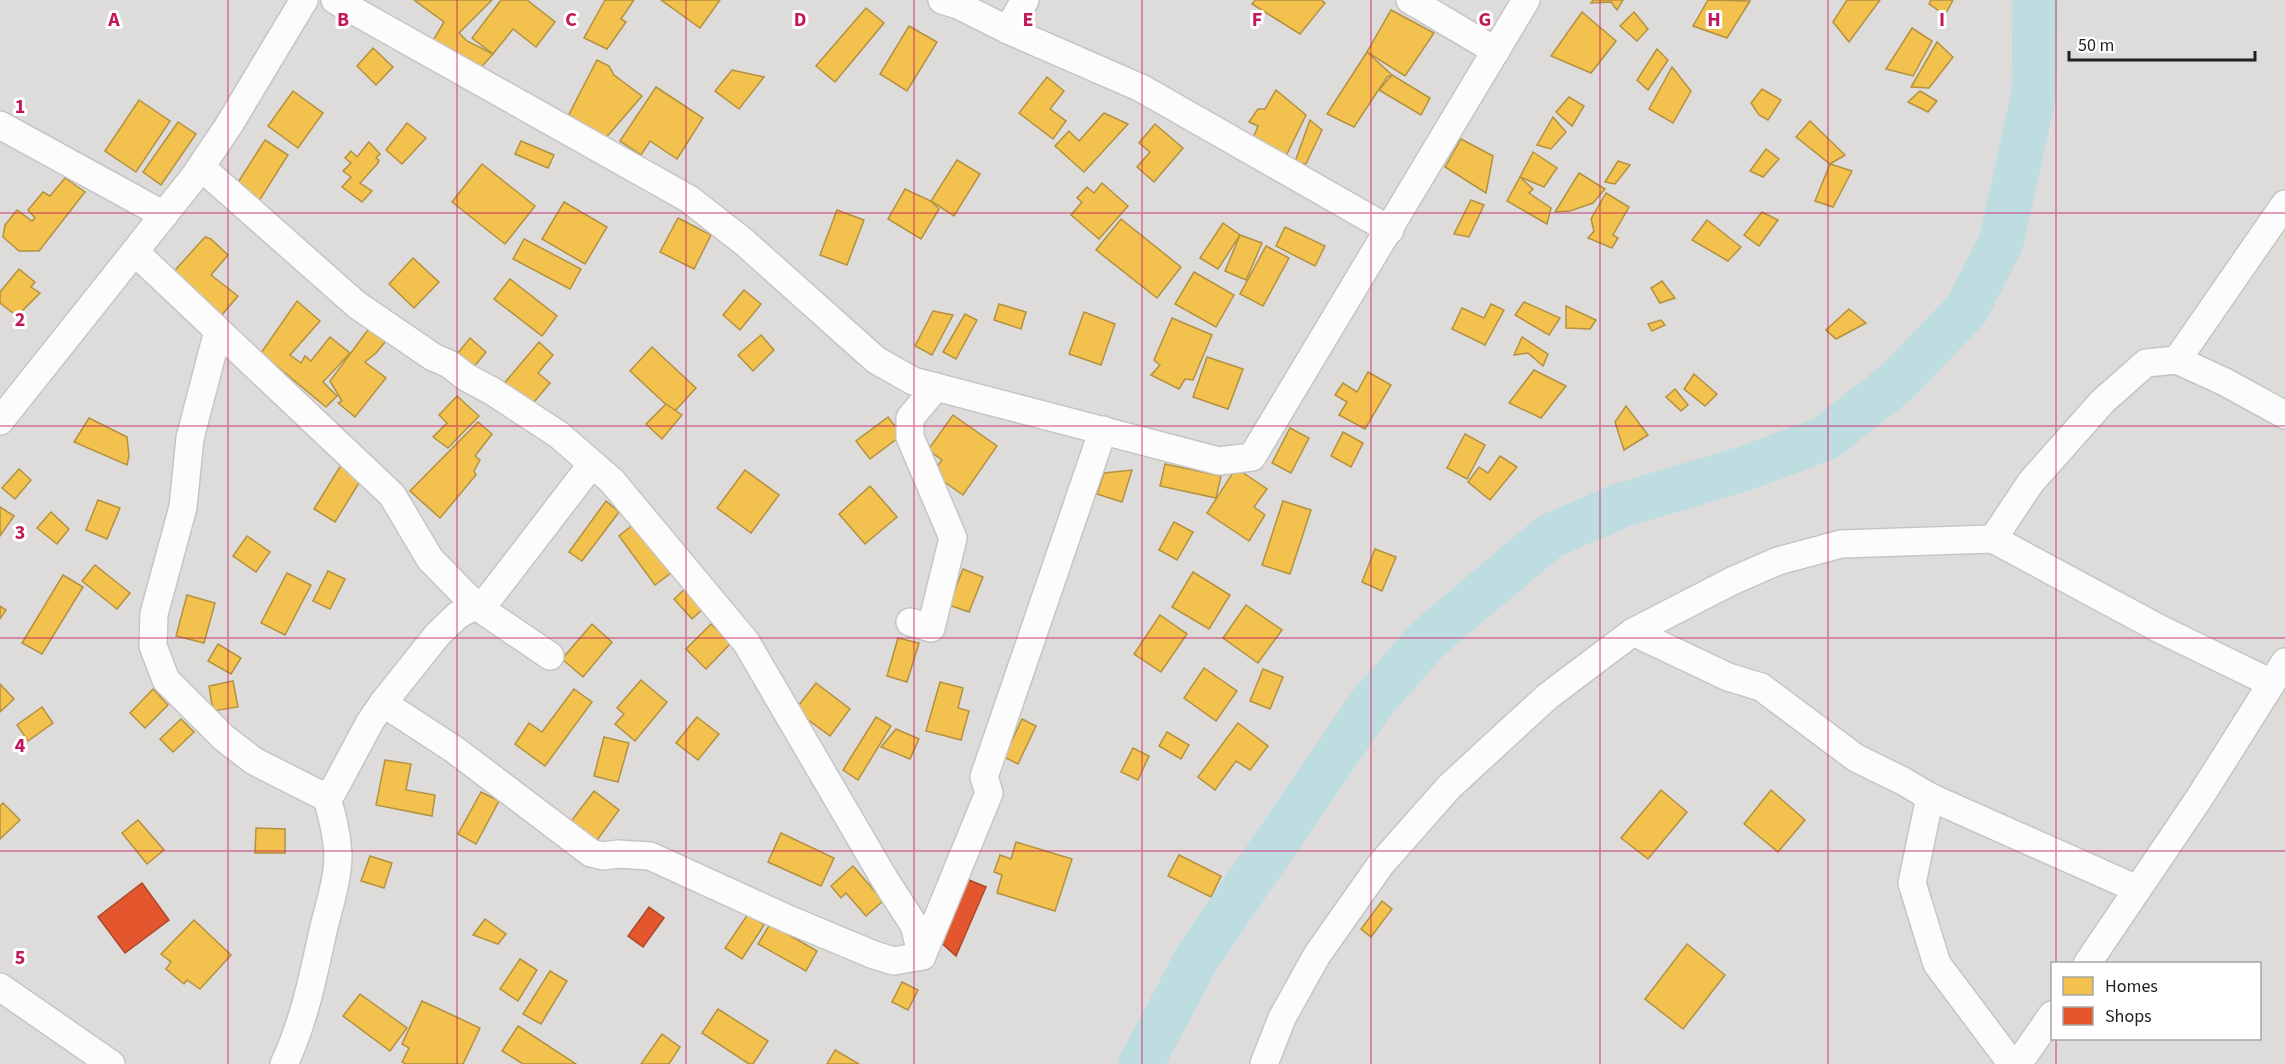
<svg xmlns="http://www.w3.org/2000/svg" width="2285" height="1064" viewBox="0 0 2285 1064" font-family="'Source Sans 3',sans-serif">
	<rect width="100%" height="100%" fill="#efece9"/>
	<path fill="#dedcdb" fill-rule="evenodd" d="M 0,0 L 2285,0 L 2285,1064 L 0,1064 ZM 2052,964 L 2260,964 L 2260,1038 L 2052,1038 Z"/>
	<g fill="#f2c14e" stroke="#b39140" stroke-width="1.5">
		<polygon points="414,0 492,0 459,33 467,41 493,54 477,72 431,44 444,22"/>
		<polygon points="501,0 527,0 555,22 536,47 513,29 493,54 472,38"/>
		<polygon points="605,0 634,0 621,19 626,22 607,49 584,38"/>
		<polygon points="661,0 720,0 700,28"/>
		<polygon points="1255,0 1321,0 1325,3 1300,34 1252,4"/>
		<polygon points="1593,0 1623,0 1617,10 1611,2 1591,3"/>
		<polygon points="1708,0 1750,1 1727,38 1693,26"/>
		<polygon points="1847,0 1880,0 1849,42 1833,22"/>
		<polygon points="1931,0 1953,0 1945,15 1929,4"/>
		<polygon points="866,8 884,23 835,82 816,66"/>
		<polygon points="1391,10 1434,33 1405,76 1367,52"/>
		<polygon points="1582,12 1616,41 1591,73 1551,56"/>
		<polygon points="1634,12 1648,29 1637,41 1620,26"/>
		<polygon points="909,26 937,42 907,91 880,74"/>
		<polygon points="1912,28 1932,41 1913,76 1886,69"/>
		<polygon points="1937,42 1953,57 1929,88 1911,87"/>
		<polygon points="373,48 393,67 376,85 357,66"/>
		<polygon points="1657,49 1668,60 1648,90 1637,80"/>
		<polygon points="1367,52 1392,75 1387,77 1354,127 1327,114"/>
		<polygon points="597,60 609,66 614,75 642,96 603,141 566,120"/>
		<polygon points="1672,67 1691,91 1673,123 1649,109"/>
		<polygon points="732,70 764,77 739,109 715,91"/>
		<polygon points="1392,75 1430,98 1421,115 1379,90"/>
		<polygon points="1047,77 1064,91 1050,109 1066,121 1053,139 1019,113"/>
		<polygon points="656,87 703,118 677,159 650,141 641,155 620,141"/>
		<polygon points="1762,89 1781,100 1768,120 1759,115 1751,103"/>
		<polygon points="1276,90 1306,115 1285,158 1252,141 1258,126 1249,122 1258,109 1265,109"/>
		<polygon points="293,91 323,113 298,148 268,126"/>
		<polygon points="1920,91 1937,101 1928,112 1908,102"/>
		<polygon points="1569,97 1584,106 1572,126 1556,112"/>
		<polygon points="139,100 170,121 136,172 105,151"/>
		<polygon points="1104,113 1128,124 1084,172 1055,146 1069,131 1079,141"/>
		<polygon points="1553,117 1566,132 1551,149 1537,145"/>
		<polygon points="1310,120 1322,130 1306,164 1295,162"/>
		<polygon points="1810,121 1845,155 1830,164 1796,137"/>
		<polygon points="178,122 196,134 161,185 143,172"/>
		<polygon points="407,123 426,138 402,164 386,150"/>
		<polygon points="1155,124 1183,148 1154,182 1137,167 1150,152 1139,143"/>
		<polygon points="1461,139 1493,156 1486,193 1445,167"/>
		<polygon points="265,140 288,155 259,201 235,187"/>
		<polygon points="521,141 554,155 548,168 515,154"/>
		<polygon points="369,142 380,154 376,158 379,160 378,163 360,183 372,191 362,202 342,187 351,177 343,171 351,163 345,158 351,151 357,157"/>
		<polygon points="1766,149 1779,159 1763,177 1750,171"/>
		<polygon points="1533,152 1557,168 1544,187 1520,177"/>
		<polygon points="957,160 980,174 954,216 931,201"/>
		<polygon points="1618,161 1630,165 1615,184 1605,182"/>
		<polygon points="482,164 535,206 505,244 452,202"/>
		<polygon points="1830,164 1852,171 1833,207 1815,201"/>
		<polygon points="1579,173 1605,189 1593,203 1570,211 1555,212"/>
		<polygon points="1520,177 1533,189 1529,193 1551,208 1547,224 1507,201"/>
		<polygon points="65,178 85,192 39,251 19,251 3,237 5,225 17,210 32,221 35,218 28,210 43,192 50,196"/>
		<polygon points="1102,183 1128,206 1099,239 1071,215 1082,202 1077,198 1087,187 1094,193"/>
		<polygon points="905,189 931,201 939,209 921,239 888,219"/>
		<polygon points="1606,193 1629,207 1613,235 1618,238 1612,248 1588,238 1594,231 1591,219"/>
		<polygon points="1471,200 1484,205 1469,237 1454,234"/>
		<polygon points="564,202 607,227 585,264 542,239"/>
		<polygon points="837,210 864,220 847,265 820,255"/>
		<polygon points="1762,212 1778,220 1759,246 1744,235"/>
		<polygon points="678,218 711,235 694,269 660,252"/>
		<polygon points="1121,219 1181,267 1157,298 1096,250"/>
		<polygon points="1707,220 1741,247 1728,261 1692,240"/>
		<polygon points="1223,223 1240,235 1218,269 1200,258"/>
		<polygon points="1285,227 1325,246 1315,266 1276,246"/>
		<polygon points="1240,235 1262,243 1246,280 1225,271"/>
		<polygon points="205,237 211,239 228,255 211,275 238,296 221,316 236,329 230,336 167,279"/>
		<polygon points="524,239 581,269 570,289 513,259"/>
		<polygon points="1266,246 1289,258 1263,306 1240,294"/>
		<polygon points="413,258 439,282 414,308 389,284"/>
		<polygon points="19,269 35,282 31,287 40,293 17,316 0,303 0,292"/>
		<polygon points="1194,272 1234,295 1216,327 1175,304"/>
		<polygon points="510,279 557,316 542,336 494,299"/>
		<polygon points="1662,281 1675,298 1660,303 1651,288"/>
		<polygon points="744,290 761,304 740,330 723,315"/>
		<polygon points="297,301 320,321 290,355 301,363 305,356 311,361 330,337 350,353 323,382 337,396 326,407 261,353"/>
		<polygon points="1524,302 1560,318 1549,335 1515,315"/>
		<polygon points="999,304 1026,312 1021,329 994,320"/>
		<polygon points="1491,304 1504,310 1485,345 1452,329 1462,308 1484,318"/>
		<polygon points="1566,306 1596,320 1590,329 1566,328"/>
		<polygon points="1849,309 1866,323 1836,339 1826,330"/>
		<polygon points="933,311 953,315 932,355 915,346"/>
		<polygon points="1084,312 1115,324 1101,365 1069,354"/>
		<polygon points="965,314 977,320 956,359 943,352"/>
		<polygon points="1172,318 1212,335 1193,380 1185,379 1179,389 1151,375 1160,365 1154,360"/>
		<polygon points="1661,320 1665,325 1652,331 1648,324"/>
		<polygon points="370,327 386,341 376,353 365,362 386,378 355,417 338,403 342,401 330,381"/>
		<polygon points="761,335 774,350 753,371 738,355"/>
		<polygon points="1522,337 1548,354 1543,366 1528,353 1514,355"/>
		<polygon points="470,338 486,352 466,377 449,364"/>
		<polygon points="539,342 553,355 538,373 550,383 529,408 502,386"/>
		<polygon points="652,347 696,388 674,412 630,371"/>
		<polygon points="1207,357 1243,369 1228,409 1193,397"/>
		<polygon points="1534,370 1566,386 1541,418 1509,403"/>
		<polygon points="1368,372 1391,385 1365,429 1339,415 1347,402 1335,395 1343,383 1357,392"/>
		<polygon points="1694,374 1717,394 1705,406 1684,389"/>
		<polygon points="1675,389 1688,405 1681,411 1666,397"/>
		<polygon points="457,396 479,416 448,448 433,437 447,423 439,415"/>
		<polygon points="666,404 682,415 662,439 646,424"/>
		<polygon points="1626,406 1648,435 1624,450 1615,422"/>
		<polygon points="953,415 997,446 963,495 932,473 942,460 928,450"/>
		<polygon points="888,417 902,435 870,459 856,441"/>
		<polygon points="89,418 127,437 129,456 127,465 74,442"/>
		<polygon points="478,422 492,434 475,456 480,460 474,471 476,475 440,518 410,491"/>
		<polygon points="1290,428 1309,438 1291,473 1272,463"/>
		<polygon points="1343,432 1363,443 1351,467 1331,456"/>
		<polygon points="1465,434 1485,445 1467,479 1447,468"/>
		<polygon points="1500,456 1517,467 1490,500 1468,482 1479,467 1488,473"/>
		<polygon points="1165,464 1221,476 1216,498 1160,486"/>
		<polygon points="341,465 362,478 335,522 314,509"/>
		<polygon points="1236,468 1267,489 1254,507 1265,515 1249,541 1207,513"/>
		<polygon points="19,469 31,480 15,499 2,488"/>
		<polygon points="745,470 779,495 751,533 717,508"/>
		<polygon points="1132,470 1122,502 1097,494 1104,473"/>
		<polygon points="870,486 897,517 865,544 839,514"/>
		<polygon points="98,500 120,508 107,539 86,530"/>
		<polygon points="606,501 619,512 582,561 569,552"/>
		<polygon points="1283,501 1311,510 1290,574 1262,565"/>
		<polygon points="0,507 14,516 0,536"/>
		<polygon points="51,512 69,529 57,544 37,528"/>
		<polygon points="1174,522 1193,532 1177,560 1159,550"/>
		<polygon points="635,523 671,573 655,585 619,536"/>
		<polygon points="247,536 270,552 256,572 233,556"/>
		<polygon points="1375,549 1396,557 1382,591 1362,582"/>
		<polygon points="95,565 130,593 117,609 82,581"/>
		<polygon points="963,569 983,577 969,612 949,605"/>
		<polygon points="328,571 345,579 330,609 313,601"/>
		<polygon points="1193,572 1230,595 1209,629 1172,607"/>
		<polygon points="287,573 311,585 285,635 261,623"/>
		<polygon points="63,575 83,587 42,654 22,643"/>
		<polygon points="686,588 704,608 692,619 674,599"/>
		<polygon points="187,595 215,603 204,643 176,636"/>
		<polygon points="1246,605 1282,630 1258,663 1223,638"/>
		<polygon points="0,606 6,610 0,619"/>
		<polygon points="1160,615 1187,634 1161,672 1134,654"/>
		<polygon points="592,624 612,642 583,677 562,659"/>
		<polygon points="711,624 731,643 706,669 686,649"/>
		<polygon points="898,638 919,643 907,682 887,676"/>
		<polygon points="218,644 241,658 231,674 208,661"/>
		<polygon points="1204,668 1237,691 1216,721 1184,698"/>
		<polygon points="1263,669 1283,677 1270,709 1250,701"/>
		<polygon points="641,680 667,702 635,741 615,724 624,714 617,708"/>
		<polygon points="233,681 238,707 213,711 209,686"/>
		<polygon points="940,682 963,688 958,708 969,711 961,740 926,731"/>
		<polygon points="816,683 850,709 830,736 795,710"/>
		<polygon points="0,684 14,699 0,712"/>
		<polygon points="153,689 168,705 145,728 130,713"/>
		<polygon points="574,689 592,702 545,766 515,744 529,723 542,732"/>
		<polygon points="42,707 53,723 28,741 17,725"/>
		<polygon points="697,717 719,734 698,760 676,743"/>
		<polygon points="876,717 891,726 858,780 843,770"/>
		<polygon points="181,719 194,732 173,752 160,739"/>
		<polygon points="1022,719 1036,726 1018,764 1004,757"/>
		<polygon points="1238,723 1268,746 1250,770 1236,761 1215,790 1198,777"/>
		<polygon points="896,729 919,739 910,759 881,747"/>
		<polygon points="1167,732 1189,745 1181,759 1159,746"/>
		<polygon points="604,737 629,743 618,782 594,776"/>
		<polygon points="1133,748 1149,756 1138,780 1121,772"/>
		<polygon points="385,760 411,764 406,790 435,795 432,816 376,805"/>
		<polygon points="1661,790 1687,812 1648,859 1621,838"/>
		<polygon points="1771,790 1805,820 1778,852 1744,824"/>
		<polygon points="594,791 619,810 595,843 569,824"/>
		<polygon points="481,792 499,801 476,844 458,834"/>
		<polygon points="3,803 20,820 0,839 0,806"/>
		<polygon points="138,820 164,850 147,864 122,833"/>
		<polygon points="256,828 285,829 285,853 255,853"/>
		<polygon points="781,833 834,858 821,886 768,862"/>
		<polygon points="1016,842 1072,859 1055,911 997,893 1002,875 994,872 1000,855 1011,859"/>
		<polygon points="1179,855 1221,876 1211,897 1168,876"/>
		<polygon points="370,856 392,863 384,888 361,881"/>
		<polygon points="853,866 883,901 866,916 846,893 841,898 831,886"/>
		<polygon points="1382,901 1392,909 1371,937 1361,929"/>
		<polygon points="748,914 764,925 742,959 725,948"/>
		<polygon points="485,919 506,934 498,944 473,935"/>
		<polygon points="194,920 231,955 200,989 187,980 184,984 166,969 171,962 161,954"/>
		<polygon points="770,924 817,951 806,971 758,944"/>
		<polygon points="1687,944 1725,975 1683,1029 1645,999"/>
		<polygon points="520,959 537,970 518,1001 500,989"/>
		<polygon points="550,971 567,981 541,1024 523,1014"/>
		<polygon points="902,982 918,990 908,1010 892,1002"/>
		<polygon points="360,994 407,1028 390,1051 343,1016"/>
		<polygon points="422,1001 480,1028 463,1064 406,1064 402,1062 409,1048 402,1044"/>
		<polygon points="718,1009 768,1041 753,1064 749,1064 702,1033"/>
		<polygon points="518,1026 576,1064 523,1064 502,1051"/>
		<polygon points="662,1034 680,1047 669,1064 641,1064"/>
		<polygon points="835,1050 859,1064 827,1064"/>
	</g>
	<g fill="#e4572e" stroke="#aa472a" stroke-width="1.5">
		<polygon points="964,878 986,887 956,956 937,939"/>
		<polygon points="142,883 169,920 125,953 98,917"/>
		<polygon points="649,907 664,918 643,947 628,936"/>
	</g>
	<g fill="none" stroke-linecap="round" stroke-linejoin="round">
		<polyline stroke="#bddde1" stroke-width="45" points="1141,1064 1197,958 1373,701 1430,637 1550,536 1622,505 1743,469 1826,438 1898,381 1967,309 2001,242 2015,180 2034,93 2035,0"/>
		<g stroke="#c6c5c4" stroke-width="30">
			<g id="minor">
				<polyline points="335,0 689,199 744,242 876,360 913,381 1219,461 1252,457 1526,0"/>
				<polyline points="942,0 958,5 1008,30 1141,88 1390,230"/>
				<polyline points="1410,0 1496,51"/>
				<polyline points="1008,30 1025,0"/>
				<polyline points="0,125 164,215"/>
				<polyline points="201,167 357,305 433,357 449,364 466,377 492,391 559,435 612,481 746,642 885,880 914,925 922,956"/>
				<polyline points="135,252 392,495 430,559 475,605 550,656"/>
				<polyline points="218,331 190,438 183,507 154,614 153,646 166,680 224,738 254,761 321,795 333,791 370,722 383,703 438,634 458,615 489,598 592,464"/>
				<polyline points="2177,360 2285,204"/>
				<polyline points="0,421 194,177 229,125 304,0"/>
				<polyline points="1993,539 2158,628 2271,683"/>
				<polyline points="910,622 931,628 953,538 910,437 910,418 936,387"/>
				<polyline points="1633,632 1728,677 1761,687 1856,758 1903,781 1930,797 2137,889"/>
				<polyline points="383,703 455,750 591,853 603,856 618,854 650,856 788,919 874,955 894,961 922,956"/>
				<polyline points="1930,797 1912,883 1937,964 2012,1064"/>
				<polyline points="922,956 989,793 984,777 1103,430"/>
				<polyline points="2087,964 2200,797 2285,662"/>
				<polyline points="0,987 111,1064"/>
				<path d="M 284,1064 C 304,1022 313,977 323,931 C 329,906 338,880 338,854 C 337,833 332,815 326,795"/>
				<polyline points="1264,1064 1282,1018 1317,955 1381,864 1449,787 1488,751 1548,696 1633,632 1732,581 1778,561 1841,544 1993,539 2031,482 2103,401 2146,363 2177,360 2225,382 2285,415"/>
				<polyline points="2018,1064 2052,1015"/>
			</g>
		</g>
		<use href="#minor" stroke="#fdfcfc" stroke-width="27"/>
	</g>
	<path fill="none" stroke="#c2185b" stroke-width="1.5" stroke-opacity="0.55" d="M 228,0 L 228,1064M 457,0 L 457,1064M 686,0 L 686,1064M 914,0 L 914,1064M 1142,0 L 1142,1064M 1371,0 L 1371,1064M 1600,0 L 1600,1064M 1828,0 L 1828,1064M 2056,0 L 2056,964M 0,213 L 2285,213M 0,426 L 2285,426M 0,638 L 2285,638M 0,851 L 2285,851M 2056,1038 L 2056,1064"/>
	<g font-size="20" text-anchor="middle" font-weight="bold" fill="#c2185b" stroke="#fff" stroke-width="6" stroke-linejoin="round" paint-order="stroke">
		<text x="114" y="26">A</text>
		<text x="343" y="26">B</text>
		<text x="571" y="26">C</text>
		<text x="800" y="26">D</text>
		<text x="1028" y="26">E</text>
		<text x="1257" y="26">F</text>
		<text x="1485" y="26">G</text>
		<text x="1714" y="26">H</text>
		<text x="1942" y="26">I</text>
		<text x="20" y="113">1</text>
		<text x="20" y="326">2</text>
		<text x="20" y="539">3</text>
		<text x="20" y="752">4</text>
		<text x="20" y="964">5</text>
	</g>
	<rect x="2051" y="962" width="210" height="78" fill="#ffffff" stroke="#a6a6a6" stroke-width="1.5"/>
	<rect x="2063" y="977" width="30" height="18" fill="#f2c14e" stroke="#a6a6a6" stroke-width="1.5"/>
	<text x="2105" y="992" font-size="18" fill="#212121">Homes</text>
	<rect x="2063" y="1007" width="30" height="18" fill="#e4572e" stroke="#a6a6a6" stroke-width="1.5"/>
	<text x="2105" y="1022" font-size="18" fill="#212121">Shops</text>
	<path d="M2069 51v9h186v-9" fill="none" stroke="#212121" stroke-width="3"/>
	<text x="2078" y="51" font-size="18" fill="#212121" stroke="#ffffff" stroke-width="4.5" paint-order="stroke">50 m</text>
</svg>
